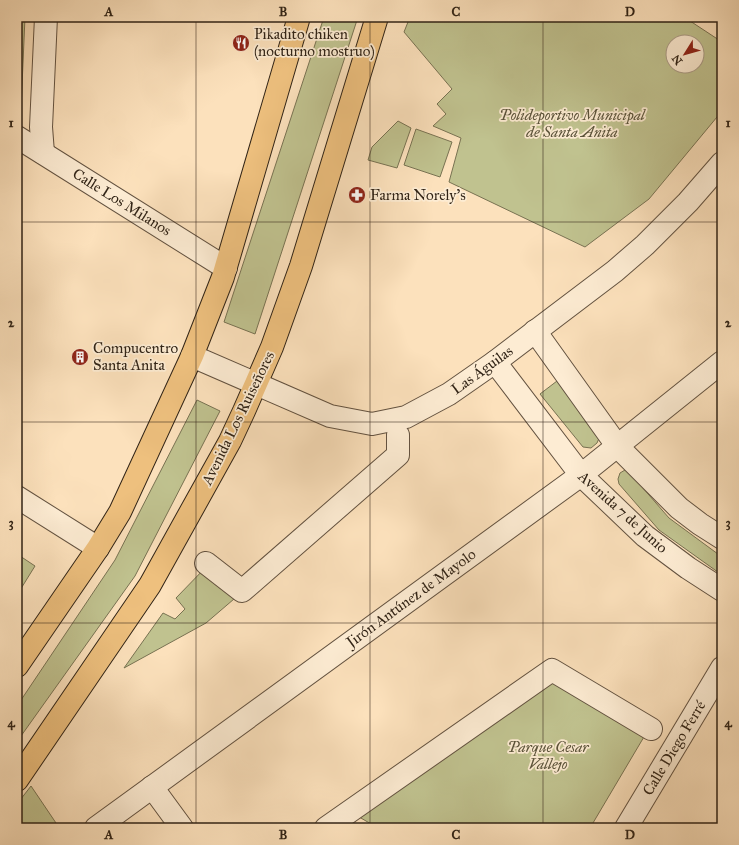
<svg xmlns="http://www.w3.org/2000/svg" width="739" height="845" viewBox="0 0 739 845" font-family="'IM FELL Great Primer',serif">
	<rect width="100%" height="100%" fill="#fce1bc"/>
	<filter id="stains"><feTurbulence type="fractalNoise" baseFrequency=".005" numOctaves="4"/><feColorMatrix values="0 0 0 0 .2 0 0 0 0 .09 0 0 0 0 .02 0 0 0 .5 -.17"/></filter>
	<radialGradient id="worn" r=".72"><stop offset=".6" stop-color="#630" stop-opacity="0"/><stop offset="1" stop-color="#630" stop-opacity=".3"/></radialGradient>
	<g fill="#c0c28f" stroke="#787252" fill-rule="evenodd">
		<polygon points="17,17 25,17 21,109 17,112"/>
		<polygon points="324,17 358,17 255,334 224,322"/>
		<path d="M 410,17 L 684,17 L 722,42 L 722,111 L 649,199 L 585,247 L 449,182 L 461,138 L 433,126 L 446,114 L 437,104 L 452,89 L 404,32 ZM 673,42 L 697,42 L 697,66 L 673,66 Z"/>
		<polygon points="398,121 411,128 397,168 368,160 372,147"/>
		<polygon points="416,129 452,142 440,177 404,165"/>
		<polygon points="557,381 600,436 597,443 591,448 583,447 540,394"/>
		<polygon points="197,400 220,411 135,576 21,736 17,734 17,706 115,560"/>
		<polygon points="625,470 629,472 669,518 722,557 722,575 659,530 619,484 618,479 620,473"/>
		<polygon points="17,554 35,566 17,595"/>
		<polygon points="207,566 241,593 206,623 124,668 163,613 175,619 185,609 176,598"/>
		<polygon points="551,665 651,725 590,828 378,828 354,814"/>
		<polygon points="31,786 56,823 49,828 17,828 17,804"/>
	</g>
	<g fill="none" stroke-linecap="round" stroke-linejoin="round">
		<g stroke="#635240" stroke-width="24">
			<g id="minor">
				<polyline points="17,137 226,268"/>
				<polyline points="43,153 41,127 46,17"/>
				<polyline points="535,331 618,447 679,508 700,524 722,538"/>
				<polyline points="192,356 330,416 372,424 406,417 449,394 495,362 615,271 645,245 688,202 722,163"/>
				<polyline points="495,362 581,475 645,536 688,568 722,590"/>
				<polyline points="17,497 98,548"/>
				<polyline points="206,563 242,591 398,455 398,435"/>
				<polyline points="152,787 182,828"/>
				<polyline points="96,828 581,475 722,362"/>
				<polyline points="326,828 552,670 651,729"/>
				<polyline points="626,828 722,668"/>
			</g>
		</g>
		<g stroke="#302316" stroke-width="24">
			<g id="major">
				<polyline points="17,666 98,548 120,512 192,356 223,277 299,17"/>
				<polyline points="17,780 150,585 230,441 244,411 272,347 301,266 377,17"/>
			</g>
		</g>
		<use href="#minor" stroke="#fdecd3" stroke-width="22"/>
		<use href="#major" stroke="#eec07e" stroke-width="22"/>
	</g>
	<path fill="none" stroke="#302316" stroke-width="1" stroke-opacity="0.55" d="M 196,17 L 196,828M 370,17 L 370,828M 543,17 L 543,828M 17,222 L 722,222M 17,422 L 722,422M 17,623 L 722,623"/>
	<defs>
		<g id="restaurant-disc" transform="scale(0.9)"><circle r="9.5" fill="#8f2418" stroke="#fdecd3"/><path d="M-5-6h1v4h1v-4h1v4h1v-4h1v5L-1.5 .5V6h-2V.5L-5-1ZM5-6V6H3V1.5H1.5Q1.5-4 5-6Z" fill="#fff"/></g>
		<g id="pharmacy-disc" transform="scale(0.9)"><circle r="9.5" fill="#8f2418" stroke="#fdecd3"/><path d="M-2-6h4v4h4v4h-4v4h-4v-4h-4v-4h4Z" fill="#fff"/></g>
		<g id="building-disc" transform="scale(0.9)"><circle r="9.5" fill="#8f2418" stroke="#fdecd3"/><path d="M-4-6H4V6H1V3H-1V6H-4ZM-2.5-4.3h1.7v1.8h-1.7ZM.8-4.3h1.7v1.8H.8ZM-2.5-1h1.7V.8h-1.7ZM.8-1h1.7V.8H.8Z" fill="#fff"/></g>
	</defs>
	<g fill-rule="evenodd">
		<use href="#restaurant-disc" x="241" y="43"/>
		<use href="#pharmacy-disc" x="357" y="195"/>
		<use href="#building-disc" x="80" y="357"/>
	</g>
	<g text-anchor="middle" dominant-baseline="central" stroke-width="3.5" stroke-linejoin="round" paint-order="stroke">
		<g font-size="15" fill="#302316" stroke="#fdecd3" text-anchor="start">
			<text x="254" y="34">Pikadito chiken<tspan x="254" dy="17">(nocturno mostruo)</tspan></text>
			<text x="370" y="195">Farma Norely's</text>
			<text x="93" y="348">Compucentro<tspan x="93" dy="17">Santa Anita</tspan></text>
		</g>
		<g font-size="15" font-style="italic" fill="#5b533a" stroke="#fdecd3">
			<text x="572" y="115">Polideportivo Municipal<tspan x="572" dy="17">de Santa Anita</tspan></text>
			<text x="548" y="747">Parque Cesar<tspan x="548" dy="17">Vallejo</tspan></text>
		</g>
		<g font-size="15" fill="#302316" stroke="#fdecd3">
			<text transform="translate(122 202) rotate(32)">Calle Los Milanos</text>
			<text transform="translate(482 370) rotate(-36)">Las Águilas</text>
			<text transform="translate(238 418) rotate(-64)">Avenida Los Ruiseñores</text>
			<text transform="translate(623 512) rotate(42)">Avenida 7 de Junio</text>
			<text transform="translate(411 598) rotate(-36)">Jirón Antúnez de Mayolo</text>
			<text transform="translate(674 748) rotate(-59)">Calle Diego Ferré</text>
		</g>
	</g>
	<rect width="739" height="845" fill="none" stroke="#fce1bc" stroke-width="44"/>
	<g transform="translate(685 54) rotate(233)"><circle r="19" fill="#fdecd3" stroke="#ab9c87"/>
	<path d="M0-3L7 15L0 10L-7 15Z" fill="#8f2418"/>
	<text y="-6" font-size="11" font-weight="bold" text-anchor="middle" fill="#302316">N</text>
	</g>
	<rect x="22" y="22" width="695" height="801" fill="none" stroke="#302316" stroke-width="1.5"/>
	<g font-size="13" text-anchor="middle" font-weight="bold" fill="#302316">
		<text x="109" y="16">A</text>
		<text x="283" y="16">B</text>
		<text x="456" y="16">C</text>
		<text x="630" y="16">D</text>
		<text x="11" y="127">1</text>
		<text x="728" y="127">1</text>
		<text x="11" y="327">2</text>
		<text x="728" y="327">2</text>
		<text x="11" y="527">3</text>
		<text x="728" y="527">3</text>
		<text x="11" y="727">4</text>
		<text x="728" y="727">4</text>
		<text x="109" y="839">A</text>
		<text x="283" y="839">B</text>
		<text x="456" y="839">C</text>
		<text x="630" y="839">D</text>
	</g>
	<rect width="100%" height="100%" filter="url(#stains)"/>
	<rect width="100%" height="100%" fill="url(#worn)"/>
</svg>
